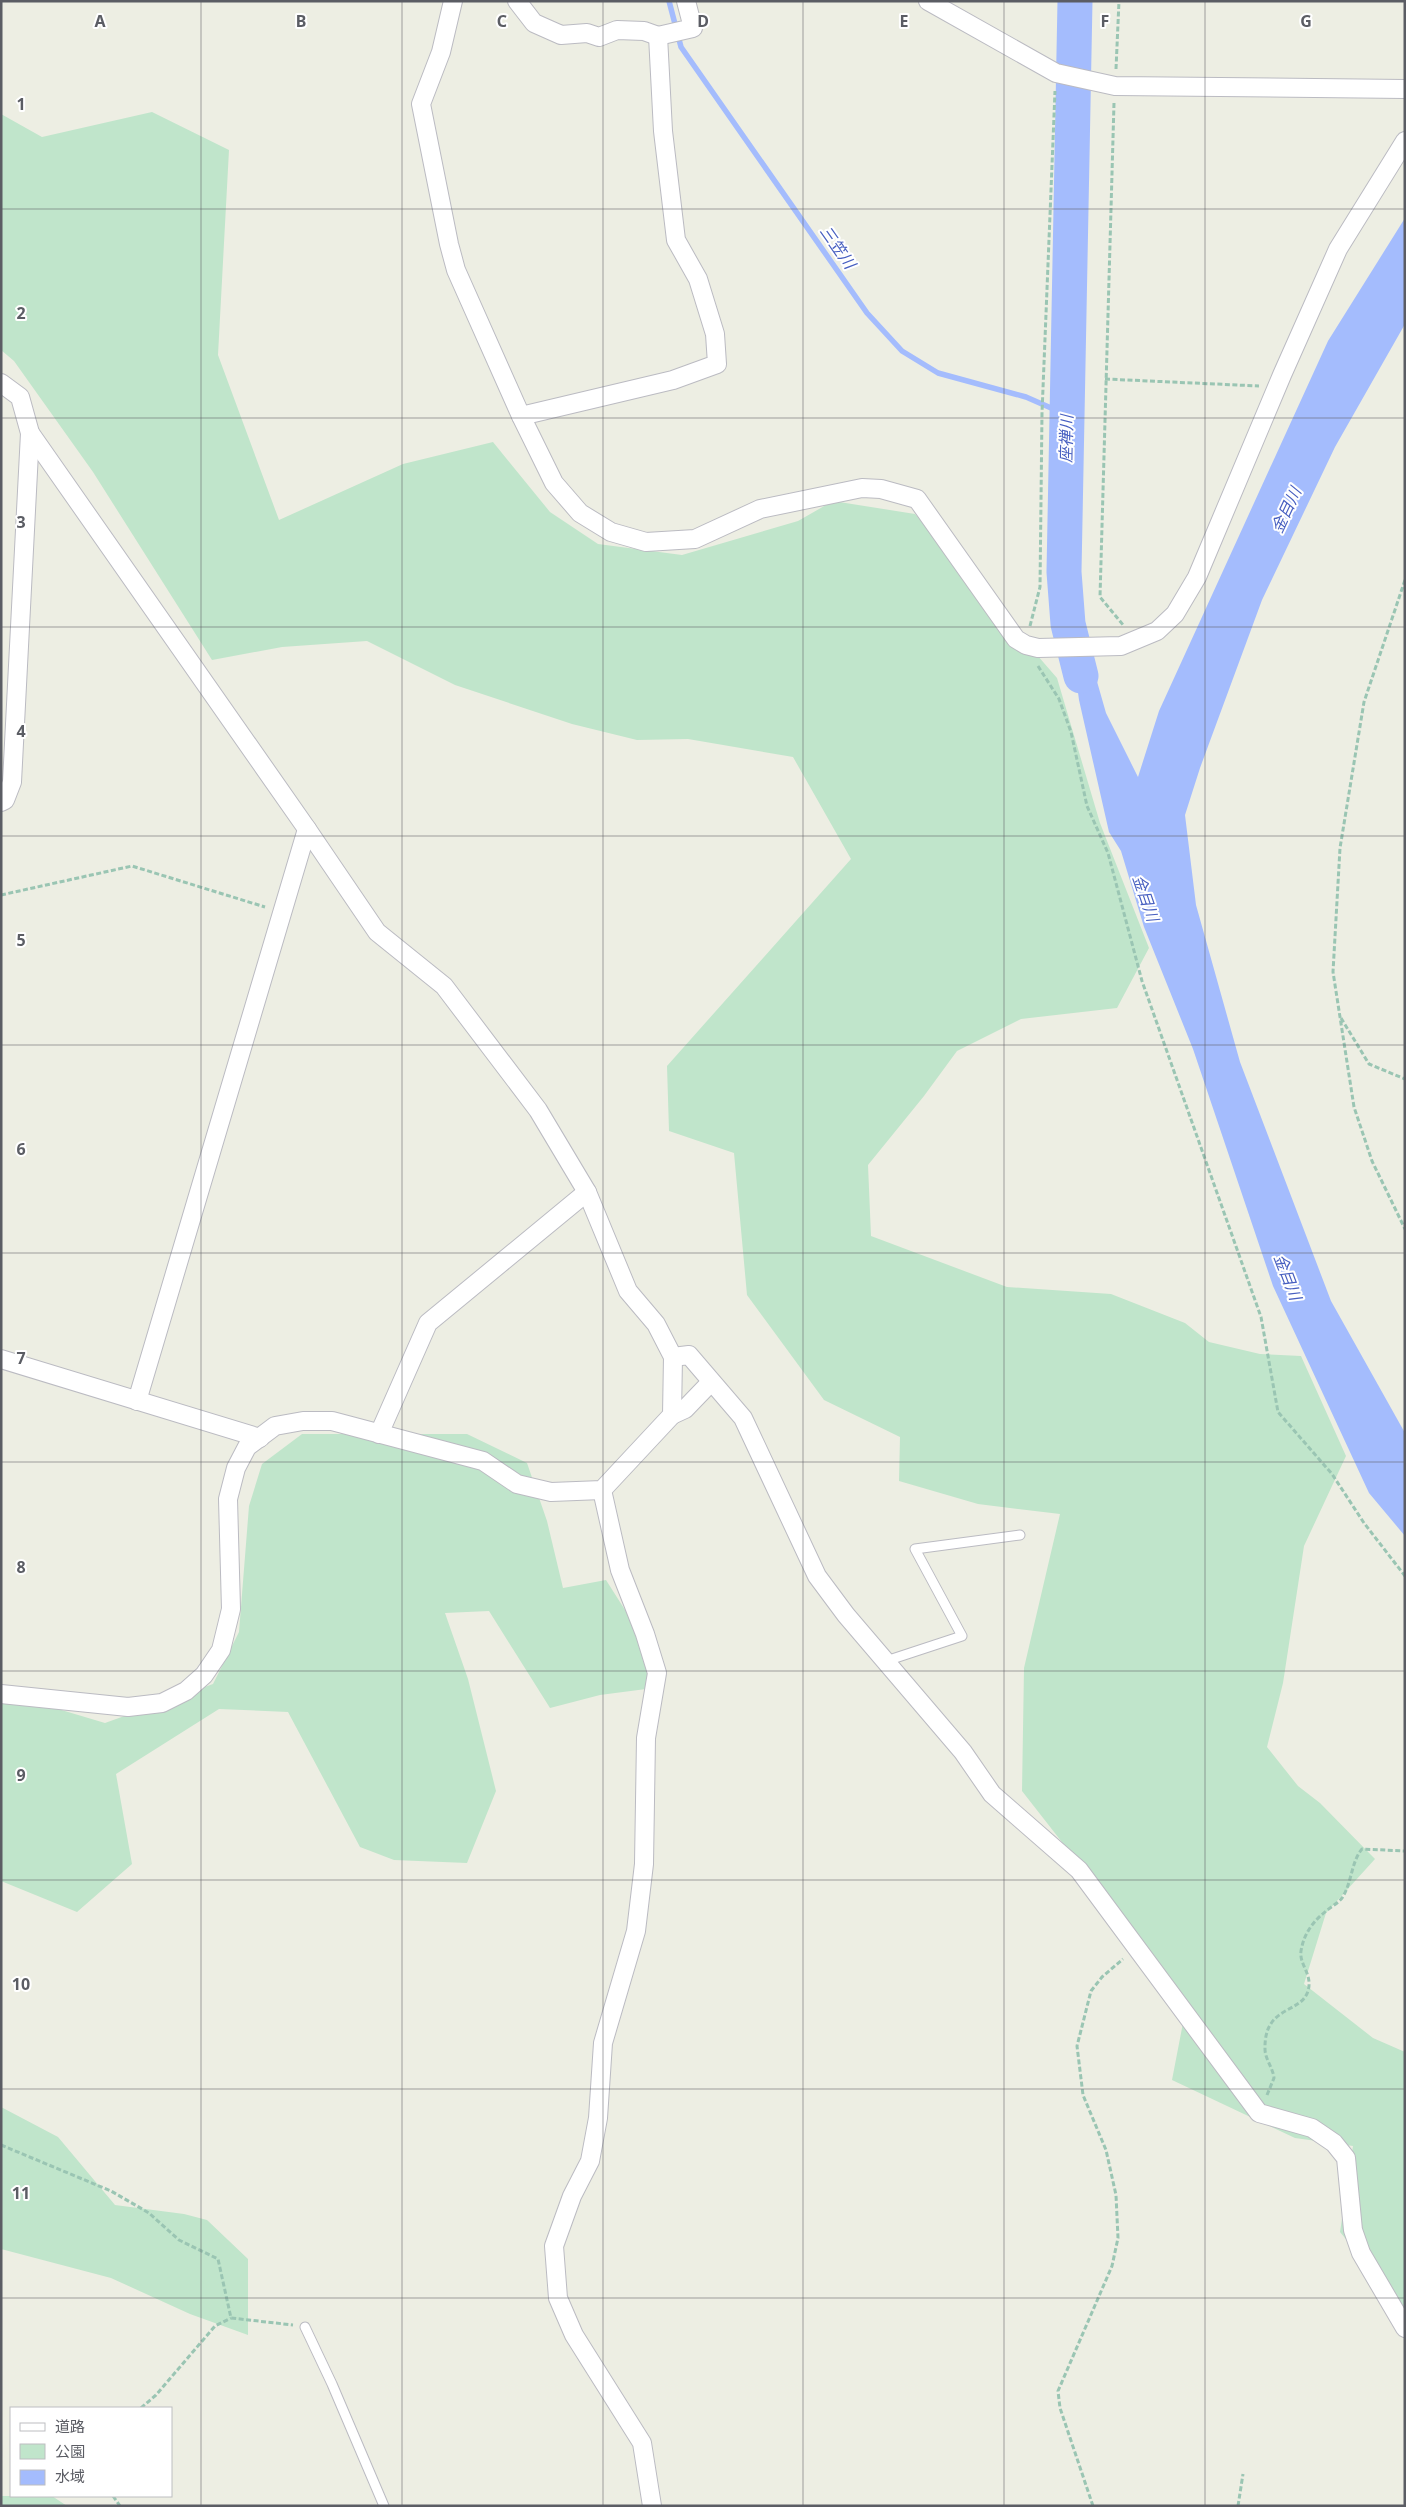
<svg xmlns="http://www.w3.org/2000/svg" width="1406" height="2507" viewBox="0 0 1406 2507" font-family="'Noto Sans','Noto Sans JP',sans-serif">
	<rect width="100%" height="100%" fill="#edeee3"/>
	<g fill="#c0e5cb">
		<polygon points="152,112 229,150 218,355 279,520 403,464 493,442 550,512 598,544 682,555 798,521 833,501 915,514 1057,678 1100,823 1149,948 1117,1008 1021,1019 957,1051 924,1096 868,1165 871,1236 1007,1287 1111,1294 1185,1323 1209,1342 1260,1354 1301,1356 1346,1456 1304,1546 1283,1683 1267,1747 1298,1786 1320,1803 1375,1859 1326,1913 1304,1984 1373,2038 1405,2052 1405,2311 1340,2232 1353,2146 1295,2138 1172,2080 1187,2002 1022,1791 1024,1668 1060,1514 978,1504 899,1481 900,1437 824,1400 747,1295 734,1153 669,1131 667,1066 851,859 793,757 688,739 637,740 572,724 455,685 367,641 282,647 212,660 93,472 14,361 1,350 1,114 42,137"/>
		<polygon points="302,1434 467,1434 527,1463 547,1521 563,1588 606,1580 653,1654 646,1689 600,1695 550,1708 489,1611 445,1613 468,1679 496,1791 467,1863 394,1860 360,1847 288,1712 219,1709 116,1774 132,1864 77,1912 1,1881 1,1692 105,1723 213,1684 239,1632 249,1506 262,1464"/>
		<polygon points="1,2107 58,2137 115,2205 184,2214 207,2220 248,2259 248,2335 190,2314 111,2278 1,2249"/>
		<polygon points="1,2496 52,2496 67,2506 1,2506"/>
	</g>
	<polygon fill="#a4bcfd" points="1405,218 1405,324 1335,447 1262,600 1200,768 1185,815 1196,905 1240,1062 1331,1301 1405,1433 1405,1536 1369,1493 1273,1286 1193,1049 1144,927 1121,851 1109,832 1079,700 1067,608 1064,566 1106,713 1138,777 1159,711 1328,341"/>
	<g fill="none" stroke-linecap="round" stroke-linejoin="round">
		<polyline stroke="#a4bcfd" stroke-width="5.5" points="669,1 681,47 867,313 902,351 938,373 1026,397 1067,415"/>
		<polyline stroke="#a4bcfd" stroke-width="35" points="1075,1 1064,572 1068,624 1081,676"/>
		<g stroke="#bbbbc2" stroke-width="11">
			<g id="lane">
				<polyline points="886,1661 962,1636 915,1549 1020,1535"/>
				<polyline points="305,2327 332,2384 384,2506"/>
			</g>
		</g>
		<g stroke="#bbbbc2" stroke-width="20">
			<g id="street">
				<polyline points="453,1 441,52 421,104 449,244 456,270 521,416 554,483 580,513 611,532 646,542 695,539 760,509 862,488 881,489 917,499 1016,639 1026,645 1038,648 1121,646 1157,631 1175,614 1197,577 1282,375 1338,249 1405,141"/>
				<polyline points="517,1 534,23 561,35 587,33 599,37 617,30 644,31 658,36"/>
				<polyline points="928,1 1056,73 1115,86 1405,89"/>
				<polyline points="658,36 693,28 686,1"/>
				<polyline points="1,383 20,397 30,433 12,782 5,800 1,802"/>
				<polyline points="521,416 673,380 717,364 715,334 698,279 676,240 663,131 658,36"/>
				<polyline points="673,1357 689,1355 743,1418 817,1576 846,1615 963,1752 992,1794 1079,1870 1259,2113 1312,2128 1334,2143 1346,2158 1353,2230 1361,2253 1405,2328"/>
				<polyline points="1,1359 260,1438"/>
				<polyline points="137,1401 307,829"/>
				<polyline points="672,1415 685,1409 711,1382"/>
				<polyline points="379,1434 428,1323 587,1192"/>
				<polyline points="602,1490 620,1570 645,1634 657,1673 646,1738 644,1864 636,1931 603,2043 598,2118 590,2161 572,2196 554,2246 558,2298 574,2335 642,2443 652,2506"/>
				<polyline points="1,1694 128,1707 162,1703 186,1691 204,1675 221,1650 231,1609 228,1499 236,1468 247,1447 275,1426 303,1421 332,1421 483,1461 517,1484 551,1492 602,1490 672,1415 673,1357 656,1324 628,1291 587,1192 538,1110 444,986 377,932 307,829 30,433"/>
			</g>
		</g>
		<g stroke="#9ac5b3" stroke-width="3" stroke-dasharray="5 2.5" stroke-linecap="butt">
			<polyline points="1116,69 1119,1"/>
			<polyline points="1114,103 1100,597 1124,626"/>
			<polyline points="1105,379 1259,386"/>
			<polyline points="1405,580 1364,702 1340,848 1333,972 1354,1107 1372,1161 1405,1229"/>
			<polyline points="1030,626 1040,587 1042,413 1055,91"/>
			<polyline points="1038,666 1059,699 1071,732 1087,806 1108,853 1142,981 1261,1317 1278,1412 1332,1474 1364,1523 1405,1576"/>
			<polyline points="1,895 132,866 265,907"/>
			<polyline points="1341,1018 1369,1064 1405,1079"/>
			<path d="M 1267,2095 L 1274,2078 C 1273,2068 1265,2059 1265,2049 C 1264,2005 1301,2014 1308,1991 C 1313,1974 1299,1965 1301,1951 C 1304,1932 1315,1919 1330,1908 C 1334,1905 1339,1902 1342,1898 C 1352,1883 1351,1862 1362,1849 L 1405,1851"/>
			<polyline points="1,2145 111,2191 149,2213 179,2240 218,2259 231,2318 293,2325"/>
			<polyline points="141,2408 156,2395 215,2326 231,2318"/>
			<polyline points="113,2496 120,2506"/>
			<polyline points="1093,2506 1060,2408 1058,2391 1112,2266 1118,2238 1116,2195 1106,2150 1083,2095 1077,2046 1091,1991 1102,1977 1123,1959"/>
			<polyline points="1238,2506 1243,2474"/>
		</g>
		<use href="#lane" stroke="#fff" stroke-width="9"/>
		<use href="#street" stroke="#fff" stroke-width="18"/>
	</g>
	<path fill="none" stroke="#5b5d64" stroke-width="1" stroke-opacity="0.55" d="M 201,1 L 201,2506M 402,1 L 402,2506M 603,1 L 603,2506M 803,1 L 803,2506M 1004,1 L 1004,2506M 1205,1 L 1205,2506M 1,209 L 1405,209M 1,418 L 1405,418M 1,627 L 1405,627M 1,836 L 1405,836M 1,1045 L 1405,1045M 1,1253 L 1405,1253M 1,1462 L 1405,1462M 1,1671 L 1405,1671M 1,1880 L 1405,1880M 1,2089 L 1405,2089M 1,2298 L 1405,2298"/>
	<g text-anchor="middle" dominant-baseline="central" stroke-width="4" stroke-linejoin="round" paint-order="stroke">
		<g font-size="16" font-style="italic" fill="#475fc0" stroke="#fff">
			<text transform="translate(838 247) rotate(55)">三笠川</text>
			<text transform="translate(1066 439) rotate(-89)">座禅川</text>
			<text transform="translate(1286 510) rotate(-65)">金目川</text>
			<text transform="translate(1146 898) rotate(71)">金目川</text>
			<text transform="translate(1288 1277) rotate(69)">金目川</text>
		</g>
	</g>
	<g font-size="16" text-anchor="middle" font-weight="bold" fill="#5b5d64" stroke="#fff" stroke-width="4" stroke-linejoin="round" paint-order="stroke">
		<text x="100" y="27">A</text>
		<text x="301" y="27">B</text>
		<text x="502" y="27">C</text>
		<text x="703" y="27">D</text>
		<text x="904" y="27">E</text>
		<text x="1105" y="27">F</text>
		<text x="1306" y="27">G</text>
		<text x="21" y="110">1</text>
		<text x="21" y="319">2</text>
		<text x="21" y="528">3</text>
		<text x="21" y="737">4</text>
		<text x="21" y="946">5</text>
		<text x="21" y="1155">6</text>
		<text x="21" y="1364">7</text>
		<text x="21" y="1573">8</text>
		<text x="21" y="1781">9</text>
		<text x="21" y="1990">10</text>
		<text x="21" y="2199">11</text>
	</g>
	<rect width="1406" height="2507" fill="none" stroke="#5b5d64" stroke-width="5"/>
	<rect x="10" y="2407" width="162" height="90" fill="#ffffff" stroke="#bdbec1"/>
	<rect x="20" y="2423" width="25" height="8" fill="#ffffff" stroke="#bdbec1"/>
	<text x="55" y="2432" font-size="15" fill="#5b5d64">道路</text>
	<rect x="20" y="2444" width="25" height="15" fill="#c0e5cb" stroke="#bdbec1"/>
	<text x="55" y="2457" font-size="15" fill="#5b5d64">公園</text>
	<rect x="20" y="2470" width="25" height="15" fill="#a4bcfd" stroke="#bdbec1"/>
	<text x="55" y="2482" font-size="15" fill="#5b5d64">水域</text>
</svg>
